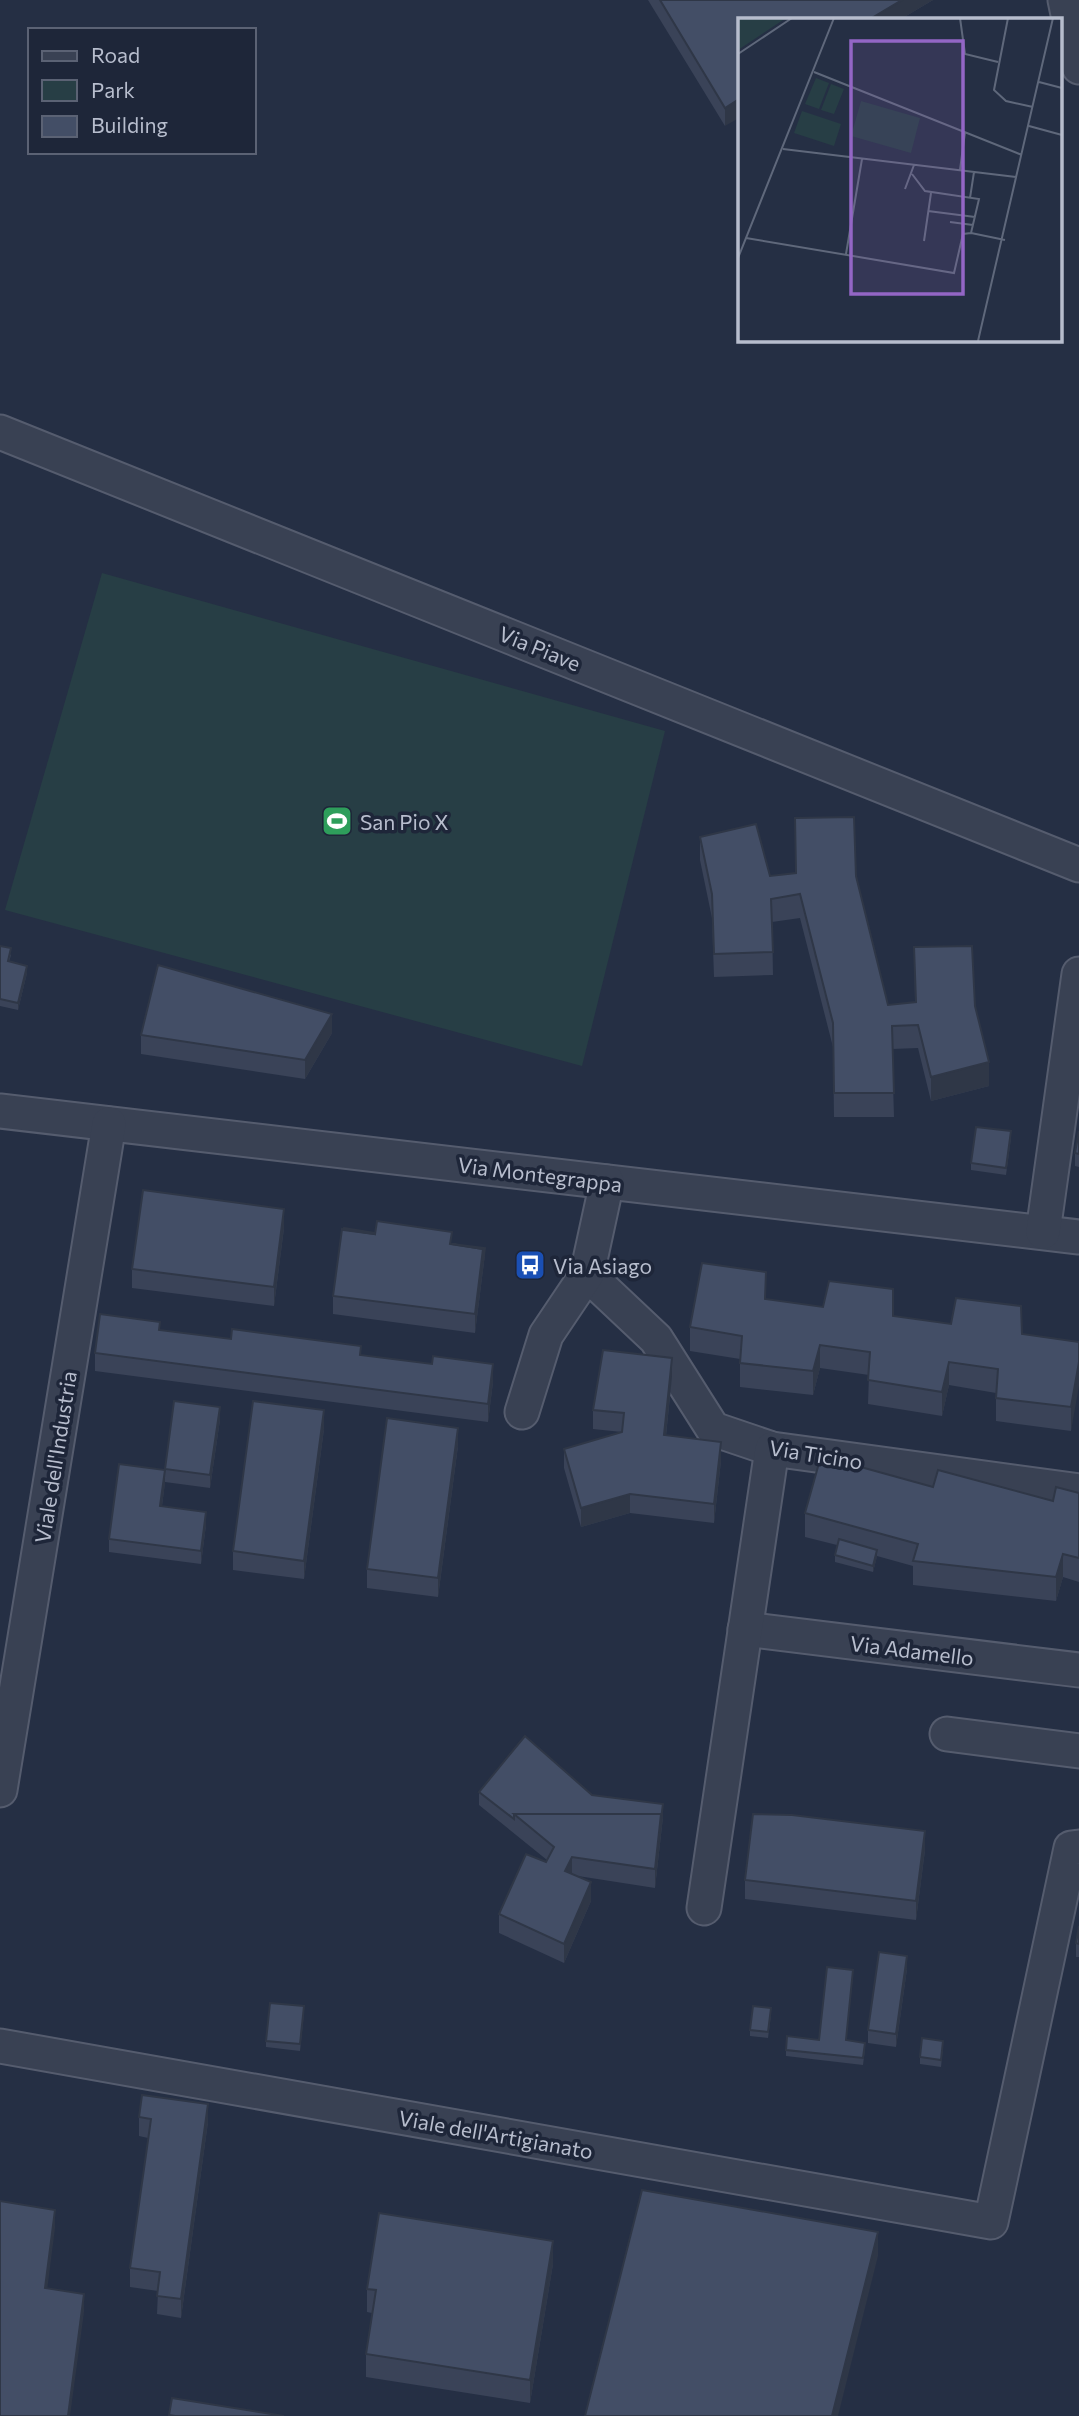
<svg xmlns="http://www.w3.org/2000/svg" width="1079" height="2416" viewBox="0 0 1079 2416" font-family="Commissioner,sans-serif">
	<rect width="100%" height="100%" fill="#252f44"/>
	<polygon fill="#273e45" points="102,573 665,731 582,1066 5,910"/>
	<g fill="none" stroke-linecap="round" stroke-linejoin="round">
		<g stroke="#555c6e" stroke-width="37">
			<g id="minor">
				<polyline points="1065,0 1079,67"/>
				<polyline points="0,432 1079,865"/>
				<polyline points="0,1111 1079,1237"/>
				<polyline points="1043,1232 1079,974"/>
				<polyline points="587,1274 656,1339 713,1429 772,1449 1079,1491"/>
				<polyline points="522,1412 546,1335 587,1274 607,1182"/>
				<polyline points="745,1629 1079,1670"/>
				<polyline points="947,1734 1079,1751"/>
				<polyline points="0,1790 109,1124"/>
				<polyline points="704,1908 772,1449"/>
				<polyline points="0,2046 991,2222 1071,1848 1079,1847"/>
			</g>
		</g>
		<use href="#minor" stroke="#394153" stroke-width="33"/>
	</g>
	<g fill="#3a4358">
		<polygon points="648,0 933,0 901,19 739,19 725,126"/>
		<polygon points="700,837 770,876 856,876 888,1005 915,1002 914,947 975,1006 989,1086 931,1101 918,1048 892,1049 894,1117 834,1117 833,1047 800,918 772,922 773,975 714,977 712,918 700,860"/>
		<polygon points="0,946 11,955 9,962 27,973 18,1010 0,1006"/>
		<polygon points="332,1033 305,1079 141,1054 141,1035"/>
		<polygon points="1079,1131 1079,1167 1075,1166 1075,1153"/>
		<polygon points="1011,1138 1006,1175 971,1170 971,1163"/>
		<polygon points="284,1228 274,1306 132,1288 132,1269"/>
		<polygon points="452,1244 485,1254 475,1333 333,1314 333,1296"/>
		<polygon points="766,1299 1079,1342 1071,1431 996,1421 996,1393 949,1385 942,1416 868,1404 869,1375 820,1368 813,1395 740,1387 740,1359 690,1351 690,1327"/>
		<polygon points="160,1330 361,1355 493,1382 488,1422 95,1371 95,1353"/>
		<polygon points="672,1377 666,1436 721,1461 714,1523 630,1513 581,1527 564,1468 564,1449 622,1432 593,1429 593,1410"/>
		<polygon points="174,1401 220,1420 210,1488 165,1482 162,1506 206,1525 201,1564 109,1552 109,1539 165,1470"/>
		<polygon points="324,1429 304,1579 233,1570 233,1551"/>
		<polygon points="458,1446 438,1597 367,1588 367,1569"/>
		<polygon points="933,1487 1053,1501 1079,1493 1079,1582 1063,1577 1056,1601 913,1585 913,1566 877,1556 873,1572 835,1562 835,1555 837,1545 805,1537 805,1513"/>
		<polygon points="479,1792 592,1795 663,1817 655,1888 578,1876 591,1901 564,1963 499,1933 499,1914 547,1860 479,1805"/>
		<polygon points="925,1850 916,1920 745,1899 745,1880"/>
		<polygon points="1079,1926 1079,1957 1076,1957 1076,1943"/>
		<polygon points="907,1969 896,2047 868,2043 868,2030"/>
		<polygon points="853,1976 846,2040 865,2049 863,2065 786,2056 786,2050 819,2040"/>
		<polygon points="304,2013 300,2051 266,2047 266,2041"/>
		<polygon points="771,2015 768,2038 750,2036 750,2030"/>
		<polygon points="943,2047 941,2067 920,2064 920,2057"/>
		<polygon points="139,2117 208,2122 181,2318 157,2314 158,2291 130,2287 130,2268 148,2138 139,2136"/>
		<polygon points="553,2264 530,2403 366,2377 366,2354 372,2313 367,2312 367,2289"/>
	</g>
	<g fill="#2f3747">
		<polygon points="902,0 933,0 901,19 870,19"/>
		<polygon points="739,99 739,118 725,126 725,108"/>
		<polygon points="27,966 27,973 18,1010 18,1003"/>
		<polygon points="332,1014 332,1033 305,1079 305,1060"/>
		<polygon points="989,1062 989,1086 931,1101 931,1077"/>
		<polygon points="284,1209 284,1228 274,1306 274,1287"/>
		<polygon points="485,1248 485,1254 475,1333 475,1314 483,1249"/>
		<polygon points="820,1345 820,1368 813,1395 813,1371"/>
		<polygon points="672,1358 672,1377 664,1454 664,1435"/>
		<polygon points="949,1362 949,1385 942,1416 942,1392"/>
		<polygon points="1079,1362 1079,1386 1071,1431 1071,1407"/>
		<polygon points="493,1364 493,1382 488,1422 488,1404"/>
		<polygon points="220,1407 220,1420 210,1488 210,1475"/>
		<polygon points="324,1410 324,1429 304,1579 304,1561"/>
		<polygon points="458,1428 458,1446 438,1597 438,1578"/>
		<polygon points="721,1442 721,1461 714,1523 714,1504"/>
		<polygon points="165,1470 165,1484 160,1519 160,1506"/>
		<polygon points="630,1494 630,1513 581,1527 581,1508"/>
		<polygon points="206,1512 206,1525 201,1564 201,1551"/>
		<polygon points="877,1550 877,1557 873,1572 873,1566"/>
		<polygon points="1063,1554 1063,1577 1056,1601 1056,1577"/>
		<polygon points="663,1804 663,1817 655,1888 655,1869"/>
		<polygon points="925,1831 925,1850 916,1920 916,1901"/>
		<polygon points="572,1857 572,1875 565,1871"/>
		<polygon points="591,1882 591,1901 564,1963 564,1944"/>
		<polygon points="907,1956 907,1969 896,2047 896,2034"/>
		<polygon points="208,2104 208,2122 181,2318 181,2299"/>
		<polygon points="55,2210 55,2228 45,2307 45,2288"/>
		<polygon points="878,2232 878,2256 838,2416 832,2416"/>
		<polygon points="553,2241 553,2264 530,2403 530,2380"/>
		<polygon points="84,2294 84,2312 70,2416 68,2416"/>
	</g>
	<g fill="#434e66" stroke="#2f3747" stroke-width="2">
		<polygon points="660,0 902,0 870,19 739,19 739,99 725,108"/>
		<polygon points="854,817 856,876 888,1005 916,1002 914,947 972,946 975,1006 989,1062 931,1077 918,1025 892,1026 894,1093 834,1093 833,1023 800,894 771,899 773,952 714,954 712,894 700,837 756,824 770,876 796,873 795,818"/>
		<polygon points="0,946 11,948 8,961 27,966 18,1003 0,999"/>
		<polygon points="158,965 332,1014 305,1060 141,1035"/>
		<polygon points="976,1127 1011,1131 1006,1168 971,1163"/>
		<polygon points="1079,1131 1079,1154 1075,1153"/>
		<polygon points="143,1190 284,1209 274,1287 132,1269"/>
		<polygon points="377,1221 452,1232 450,1244 483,1249 475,1314 333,1296 342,1229 375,1234"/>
		<polygon points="344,1228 375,1233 375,1234 343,1230"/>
		<polygon points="452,1244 485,1248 483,1261 483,1249"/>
		<polygon points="702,1263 766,1272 765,1299 823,1307 829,1281 893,1289 893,1316 951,1324 956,1298 1021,1306 1022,1334 1079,1342 1079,1362 1071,1407 996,1398 998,1369 949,1362 942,1392 868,1380 870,1352 820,1345 813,1371 740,1363 742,1336 690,1327"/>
		<polygon points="100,1314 160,1322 159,1330 231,1339 232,1329 361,1346 360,1355 432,1364 433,1356 493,1364 488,1404 95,1353"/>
		<polygon points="603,1350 672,1358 664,1435 721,1442 714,1504 630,1494 581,1508 564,1449 622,1432 624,1413 593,1410"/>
		<polygon points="174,1401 220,1407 210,1475 165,1469"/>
		<polygon points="253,1401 324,1410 304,1561 233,1551"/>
		<polygon points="387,1418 458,1428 438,1578 367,1569"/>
		<polygon points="821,1456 933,1487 938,1470 1053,1501 1056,1487 1079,1493 1079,1558 1063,1554 1056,1577 913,1561 918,1544 805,1513"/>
		<polygon points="119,1464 165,1470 160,1506 206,1512 201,1551 109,1539"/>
		<polygon points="839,1539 877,1550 873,1566 835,1555"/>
		<polygon points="525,1736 592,1795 663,1804 661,1819 661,1814 514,1814 514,1819 479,1792"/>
		<polygon points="514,1814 661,1814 655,1869 572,1857 565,1871 591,1882 564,1944 499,1914 526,1854 546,1862 554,1847"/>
		<polygon points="753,1814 792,1815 925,1831 916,1901 745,1880"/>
		<polygon points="1079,1926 1079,1944 1076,1943"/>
		<polygon points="879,1952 907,1956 896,2034 868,2030"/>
		<polygon points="827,1967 853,1970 846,2040 865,2043 863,2058 786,2050 787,2036 819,2040"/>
		<polygon points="270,2003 304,2006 300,2044 266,2041"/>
		<polygon points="753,2006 771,2008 768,2032 750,2030"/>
		<polygon points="922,2038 943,2041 941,2060 920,2057"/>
		<polygon points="142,2095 208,2104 181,2299 157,2296 160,2272 130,2268 151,2119 139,2117"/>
		<polygon points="642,2190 878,2232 832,2416 585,2416"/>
		<polygon points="0,2201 55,2210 45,2288 84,2294 68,2416 0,2416"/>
		<polygon points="379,2213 553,2241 530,2380 366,2354 376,2290 367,2289"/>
		<polygon points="172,2398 284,2416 175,2416 169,2415"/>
	</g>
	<defs>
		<g id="stadium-square" transform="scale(1.575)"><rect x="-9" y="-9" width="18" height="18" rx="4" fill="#2e9e5b" stroke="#1e2639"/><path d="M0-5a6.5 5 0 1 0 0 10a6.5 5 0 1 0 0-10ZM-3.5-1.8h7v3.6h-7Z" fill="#fff"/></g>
		<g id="bus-square" transform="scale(1.575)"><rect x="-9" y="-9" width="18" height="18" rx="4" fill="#1a4fb4" stroke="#1e2639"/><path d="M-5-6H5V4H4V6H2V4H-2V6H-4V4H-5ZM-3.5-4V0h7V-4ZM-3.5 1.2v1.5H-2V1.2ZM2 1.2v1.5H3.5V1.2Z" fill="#fff"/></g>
	</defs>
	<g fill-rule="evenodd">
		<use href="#stadium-square" x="337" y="821"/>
		<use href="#bus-square" x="530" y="1265"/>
	</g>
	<g text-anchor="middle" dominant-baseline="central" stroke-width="7" stroke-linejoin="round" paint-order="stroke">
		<g font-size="21" fill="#b7bdcd" stroke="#1e2639">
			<text transform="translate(540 648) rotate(22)">Via Piave</text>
			<text transform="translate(540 1174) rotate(7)">Via Montegrappa</text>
			<text transform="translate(816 1454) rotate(9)">Via Ticino</text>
			<text transform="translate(55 1457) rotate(-81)">Viale dell'Industria</text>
			<text transform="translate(912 1650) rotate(7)">Via Adamello</text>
			<text transform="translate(496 2134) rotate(10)">Viale dell'Artigianato</text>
		</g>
		<g font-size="21" fill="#b7bdcd" stroke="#1e2639" text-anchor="start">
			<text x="360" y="821">San Pio X</text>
			<text x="553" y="1265">Via Asiago</text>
		</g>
	</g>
	<g transform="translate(738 18)">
		<rect width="324" height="324" fill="#252f44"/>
		<path d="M 0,0 L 48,0 L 0,32 ZM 78,60 L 91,65 L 81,91 L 67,86 ZM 93,66 L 106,71 L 96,96 L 83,92 ZM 123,83 L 182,100 L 173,135 L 113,118 ZM 64,93 L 103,106 L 96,128 L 56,115 Z" fill="#273e45"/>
		<path fill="none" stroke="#5f687b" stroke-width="2" d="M 222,0 L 227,36 L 260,44M 270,0 L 256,72 L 268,83 L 295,89M 0,36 L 54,0M 76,54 L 284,137M 301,64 L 324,70M 291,108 L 324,117M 45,131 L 278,159M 222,152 L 227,114M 174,156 L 187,173 L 241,181 L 233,215 L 267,222M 167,171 L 176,147M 232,180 L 236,154M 190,193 L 237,199M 212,204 L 235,207M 8,220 L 216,255 L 225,216 L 233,215M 186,223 L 193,175M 108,236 L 124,141M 0,240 L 96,0M 240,323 L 315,0"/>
		<path fill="#9366c5" fill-opacity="0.15" stroke="#9366c5" stroke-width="3.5" d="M 113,23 L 225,23 L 225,276 L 113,276 Z"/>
		<rect width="324" height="324" fill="none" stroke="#b7bdcd" stroke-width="3.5"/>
	</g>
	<rect x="28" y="28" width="228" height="126" fill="#1e2639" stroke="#5b6274" stroke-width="2"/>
	<rect x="42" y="51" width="35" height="10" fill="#394153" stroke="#5b6274" stroke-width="2"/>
	<text x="91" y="63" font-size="21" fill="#b7bdcd">Road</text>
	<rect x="42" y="80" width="35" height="21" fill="#273e45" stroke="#5b6274" stroke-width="2"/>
	<text x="91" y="98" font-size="21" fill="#b7bdcd">Park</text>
	<rect x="42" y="116" width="35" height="21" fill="#434e66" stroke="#5b6274" stroke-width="2"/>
	<text x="91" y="133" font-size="21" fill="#b7bdcd">Building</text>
</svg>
